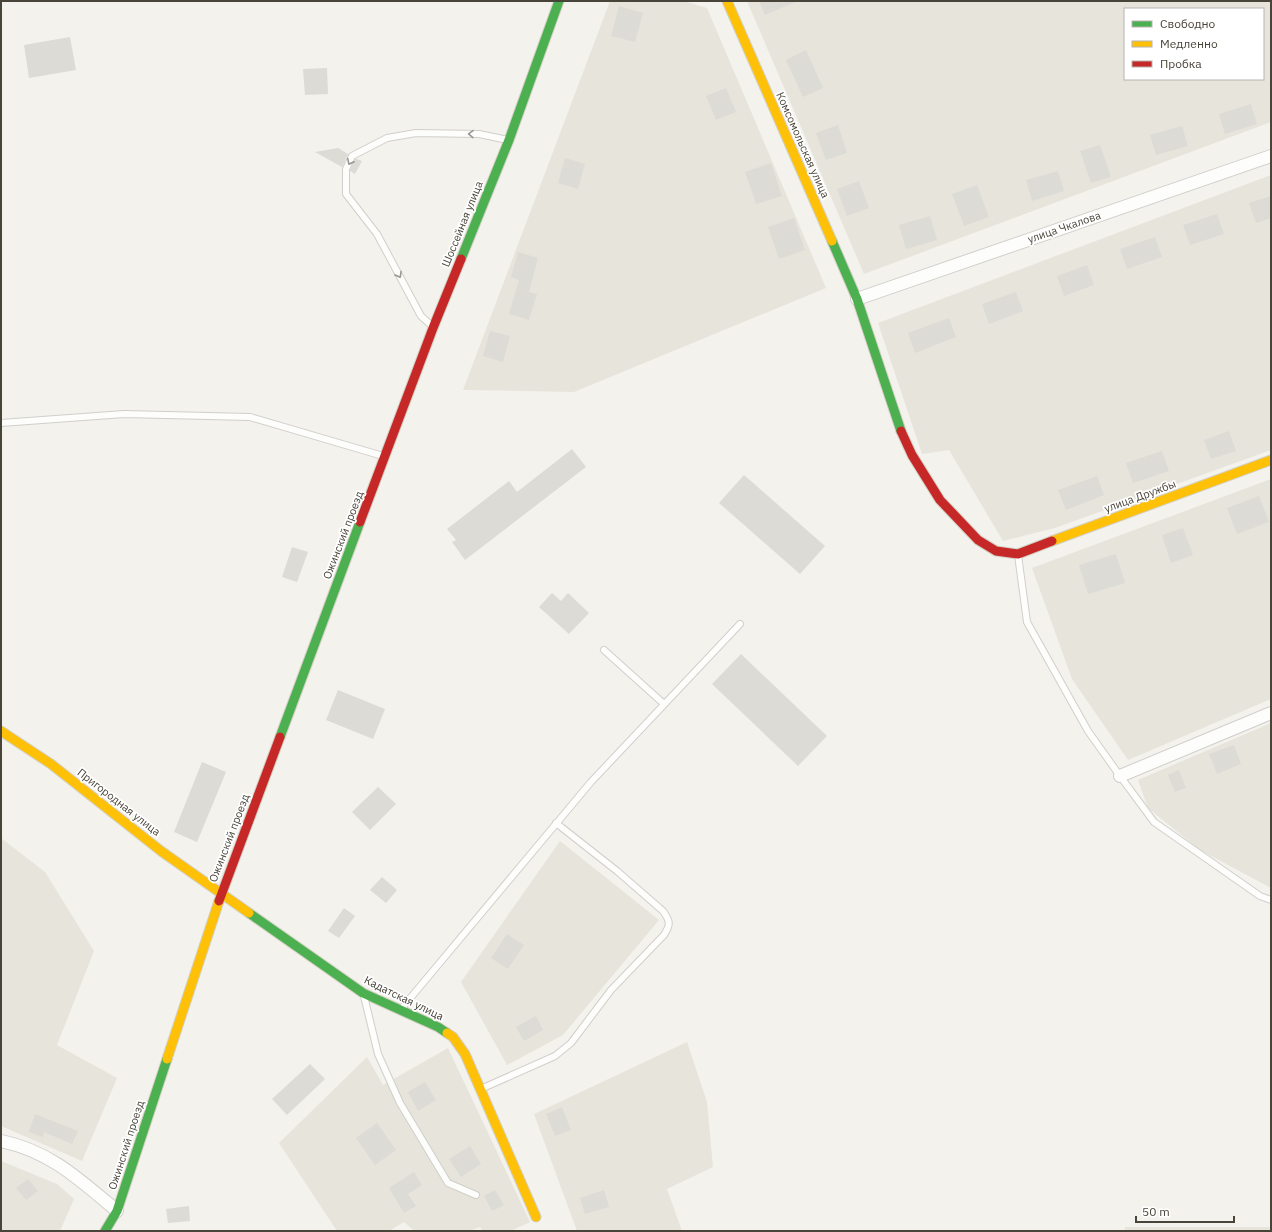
<svg xmlns="http://www.w3.org/2000/svg" width="1272" height="1232" viewBox="0 0 1272 1232" font-family="'IBM Plex Sans',sans-serif">
	<rect width="100%" height="100%" fill="#f3f2ed"/>
	<g fill="#e7e4db" fill-rule="evenodd">
		<polygon points="610,1 684,1 707,8 826,288 574,392 463,390"/>
		<path d="M 747,1 L 1271,1 L 1271,122 L 864,274 ZM 1125,9 L 1263,9 L 1263,79 L 1125,79 Z"/>
		<polygon points="1271,175 1271,450 1055,528 1003,541 949,450 922,454 878,323"/>
		<polygon points="1271,479 1271,699 1128,760 1072,679 1032,568"/>
		<polygon points="1271,723 1271,888 1200,850 1148,808 1138,780"/>
		<polygon points="1,838 45,872 94,951 57,1045 117,1078 82,1161 1,1126"/>
		<polygon points="560,841 659,920 563,1035 507,1065 461,982"/>
		<polygon points="687,1042 707,1102 713,1167 667,1189 682,1231 577,1231 534,1114"/>
		<polygon points="448,1048 530,1222 511,1231 483,1231 480,1227 469,1231 414,1231 404,1222 389,1231 337,1231 279,1143 367,1057 383,1085"/>
		<polygon points="1,1161 57,1184 74,1199 60,1231 1,1231"/>
		<rect x="1125" y="1227" width="146" height="4"/>
	</g>
	<g fill="#dcdbd6">
		<polygon points="759,1 798,1 765,15"/>
		<polygon points="619,6 643,13 635,42 611,36"/>
		<polygon points="70,37 76,70 29,78 24,45"/>
		<polygon points="806,50 823,88 803,97 786,60"/>
		<polygon points="327,68 328,94 305,95 303,69"/>
		<polygon points="726,88 736,112 716,120 706,96"/>
		<polygon points="1251,104 1257,124 1225,134 1219,114"/>
		<polygon points="838,125 847,153 826,160 816,133"/>
		<polygon points="1182,126 1188,146 1156,155 1150,135"/>
		<polygon points="1100,145 1111,177 1091,183 1080,151"/>
		<polygon points="338,148 348,154 342,167 315,152"/>
		<polygon points="565,158 585,164 578,189 558,183"/>
		<polygon points="355,159 357,159 362,161 355,174 350,171 350,170"/>
		<polygon points="771,163 782,196 756,204 745,172"/>
		<polygon points="1058,171 1064,191 1032,201 1026,180"/>
		<polygon points="859,181 869,208 847,216 837,189"/>
		<polygon points="977,185 989,217 964,226 952,194"/>
		<polygon points="1271,196 1271,218 1256,223 1249,203"/>
		<polygon points="1217,214 1224,234 1190,245 1183,225"/>
		<polygon points="930,216 937,240 906,249 899,225"/>
		<polygon points="794,218 805,250 779,259 768,227"/>
		<polygon points="1155,237 1162,257 1127,269 1120,249"/>
		<polygon points="518,252 538,258 529,292 537,294 529,320 509,314 519,280 511,277"/>
		<polygon points="1087,265 1094,285 1064,296 1057,276"/>
		<polygon points="1016,292 1023,311 989,324 982,304"/>
		<polygon points="949,318 956,337 915,353 908,333"/>
		<polygon points="490,331 510,336 503,362 483,356"/>
		<polygon points="1229,431 1236,451 1211,459 1204,440"/>
		<polygon points="572,449 586,467 465,560 452,542 456,540 447,529 509,481 517,492"/>
		<polygon points="1162,451 1169,471 1133,483 1126,463"/>
		<polygon points="744,475 825,546 800,574 719,503"/>
		<polygon points="1097,476 1104,495 1066,510 1058,490"/>
		<polygon points="1259,496 1269,522 1237,534 1227,508"/>
		<polygon points="1183,528 1193,555 1171,563 1162,535"/>
		<polygon points="292,547 308,552 297,582 282,577"/>
		<polygon points="1116,554 1125,583 1088,594 1079,565"/>
		<polygon points="552,593 561,601 568,593 589,613 569,634 539,607"/>
		<polygon points="741,654 827,736 798,766 712,684"/>
		<polygon points="338,690 385,709 373,739 326,720"/>
		<polygon points="1234,745 1241,764 1217,774 1209,754"/>
		<polygon points="202,762 226,772 197,842 174,832"/>
		<polygon points="1179,770 1186,788 1175,792 1168,775"/>
		<polygon points="378,787 396,804 370,830 352,812"/>
		<polygon points="382,877 397,890 386,903 370,890"/>
		<polygon points="344,908 355,916 339,938 328,931"/>
		<polygon points="507,934 524,945 508,969 491,958"/>
		<polygon points="536,1016 543,1030 524,1041 516,1027"/>
		<polygon points="310,1064 325,1079 287,1115 272,1099"/>
		<polygon points="425,1082 436,1100 418,1111 408,1092"/>
		<polygon points="562,1107 571,1130 555,1136 546,1114"/>
		<polygon points="35,1114 78,1131 72,1144 44,1132 43,1137 29,1132"/>
		<polygon points="377,1123 396,1150 375,1165 356,1138"/>
		<polygon points="470,1146 481,1164 461,1177 449,1159"/>
		<polygon points="414,1172 422,1185 408,1194 416,1206 404,1213 389,1188"/>
		<polygon points="28,1179 38,1191 26,1200 16,1188"/>
		<polygon points="495,1190 504,1205 492,1211 484,1196"/>
		<polygon points="604,1190 609,1207 585,1214 580,1198"/>
		<polygon points="189,1206 190,1221 168,1223 166,1209"/>
	</g>
	<g fill="none" stroke-linecap="round" stroke-linejoin="round">
		<g stroke="#d1cfcb" stroke-width="8">
			<g id="lane">
				<polyline points="432,326 421,316 377,234 346,194 346,169 352,156 387,138 416,133 479,134 508,140"/>
				<polyline points="1,423 124,414 250,417 383,456"/>
				<polyline points="1018,555 1027,622 1088,731 1120,776 1154,822 1260,896 1271,900"/>
				<polyline points="604,650 664,704"/>
				<polyline points="364,996 378,1054 400,1103 448,1183 476,1195"/>
				<polyline points="402,1008 591,782 740,624"/>
				<path d="M 483,1088 L 555,1056 L 571,1043 L 611,990 L 664,935 C 671,924 670,921 663,911 L 617,871 L 556,823"/>
			</g>
		</g>
		<g stroke="#d1cfcb" stroke-width="14">
			<g id="street">
				<polyline points="857,299 1271,156"/>
				<polyline points="1120,776 1271,713"/>
				<path d="M 1,1141 C 50,1151 80,1180 117,1211"/>
			</g>
		</g>
		<g stroke="#d2cfc4" stroke-width="11">
			<g id="fast">
				<polyline points="832,241 857,299 901,431"/>
				<polyline points="461,259 509,140 559,1"/>
				<polyline points="280,737 360,522"/>
				<polyline points="249,913 363,993 438,1027 447,1033"/>
				<polyline points="105,1231 117,1211 167,1059"/>
			</g>
		</g>
		<g stroke="#d2cfc4" stroke-width="11">
			<g id="slow">
				<polyline points="727,1 832,241"/>
				<polyline points="1052,541 1271,460"/>
				<polyline points="1,731 51,764 161,851 249,913"/>
				<polyline points="447,1033 453,1037 465,1054 536,1217"/>
				<polyline points="167,1059 219,901"/>
			</g>
		</g>
		<g stroke="#d2cfc4" stroke-width="11">
			<g id="jam">
				<polyline points="901,431 912,455 940,500 978,540 996,551 1018,554 1052,541"/>
				<polyline points="360,522 433,328 461,259"/>
				<polyline points="219,901 280,737"/>
			</g>
		</g>
		<use href="#lane" stroke="#fdfdfc" stroke-width="6"/>
		<use href="#street" stroke="#fdfdfc" stroke-width="12"/>
		<use href="#fast" stroke="#4caf50" stroke-width="9"/>
		<use href="#slow" stroke="#ffc107" stroke-width="9"/>
		<use href="#jam" stroke="#c62828" stroke-width="9"/>
	</g>
	<defs><path id="oneway-chevron" d="M-2-3.5L2.5 0L-2 3.5" fill="none" stroke-width="1.6" stroke-linecap="round" stroke-linejoin="round"/></defs>
	<g stroke="#9a9791">
		<use href="#oneway-chevron" transform="translate(471 134) rotate(-179)"/>
		<use href="#oneway-chevron" transform="translate(350 162) rotate(117)"/>
		<use href="#oneway-chevron" transform="translate(399 275) rotate(61)"/>
	</g>
	<g text-anchor="middle" dominant-baseline="central" stroke-width="3.5" stroke-linejoin="round" paint-order="stroke">
		<g font-size="11" fill="#494439" stroke="#fff">
			<text transform="translate(803 145) rotate(66)">Комсомольская улица</text>
			<text transform="translate(462 224) rotate(-68)">Шоссейная улица</text>
			<text transform="translate(1064 227) rotate(-19)">улица Чкалова</text>
			<text transform="translate(1140 496) rotate(-20)">улица Дружбы</text>
			<text transform="translate(343 535) rotate(-69)">Ожинский проезд</text>
			<text transform="translate(119 802) rotate(38)">Пригородная улица</text>
			<text transform="translate(229 838) rotate(-69)">Ожинский проезд</text>
			<text transform="translate(404 998) rotate(26)">Кадатская улица</text>
			<text transform="translate(126 1145) rotate(-72)">Ожинский проезд</text>
		</g>
	</g>
	<rect width="1272" height="1232" fill="none" stroke="#494439" stroke-width="4"/>
	<rect x="1124" y="8" width="140" height="72" fill="#ffffff" stroke="#b6b4b0"/>
	<rect x="1132" y="21" width="20" height="6" fill="#4caf50" stroke="#b6b4b0"/>
	<text x="1160" y="28" font-size="12" fill="#494439">Свободно</text>
	<rect x="1132" y="41" width="20" height="6" fill="#ffc107" stroke="#b6b4b0"/>
	<text x="1160" y="48" font-size="12" fill="#494439">Медленно</text>
	<rect x="1132" y="61" width="20" height="6" fill="#c62828" stroke="#b6b4b0"/>
	<text x="1160" y="68" font-size="12" fill="#494439">Пробка</text>
	<path d="M1136 1216v6h98v-6" fill="none" stroke="#494439" stroke-width="2"/>
	<text x="1142" y="1216" font-size="12" fill="#494439" stroke="#ffffff" stroke-width="3" paint-order="stroke">50 m</text>
</svg>
